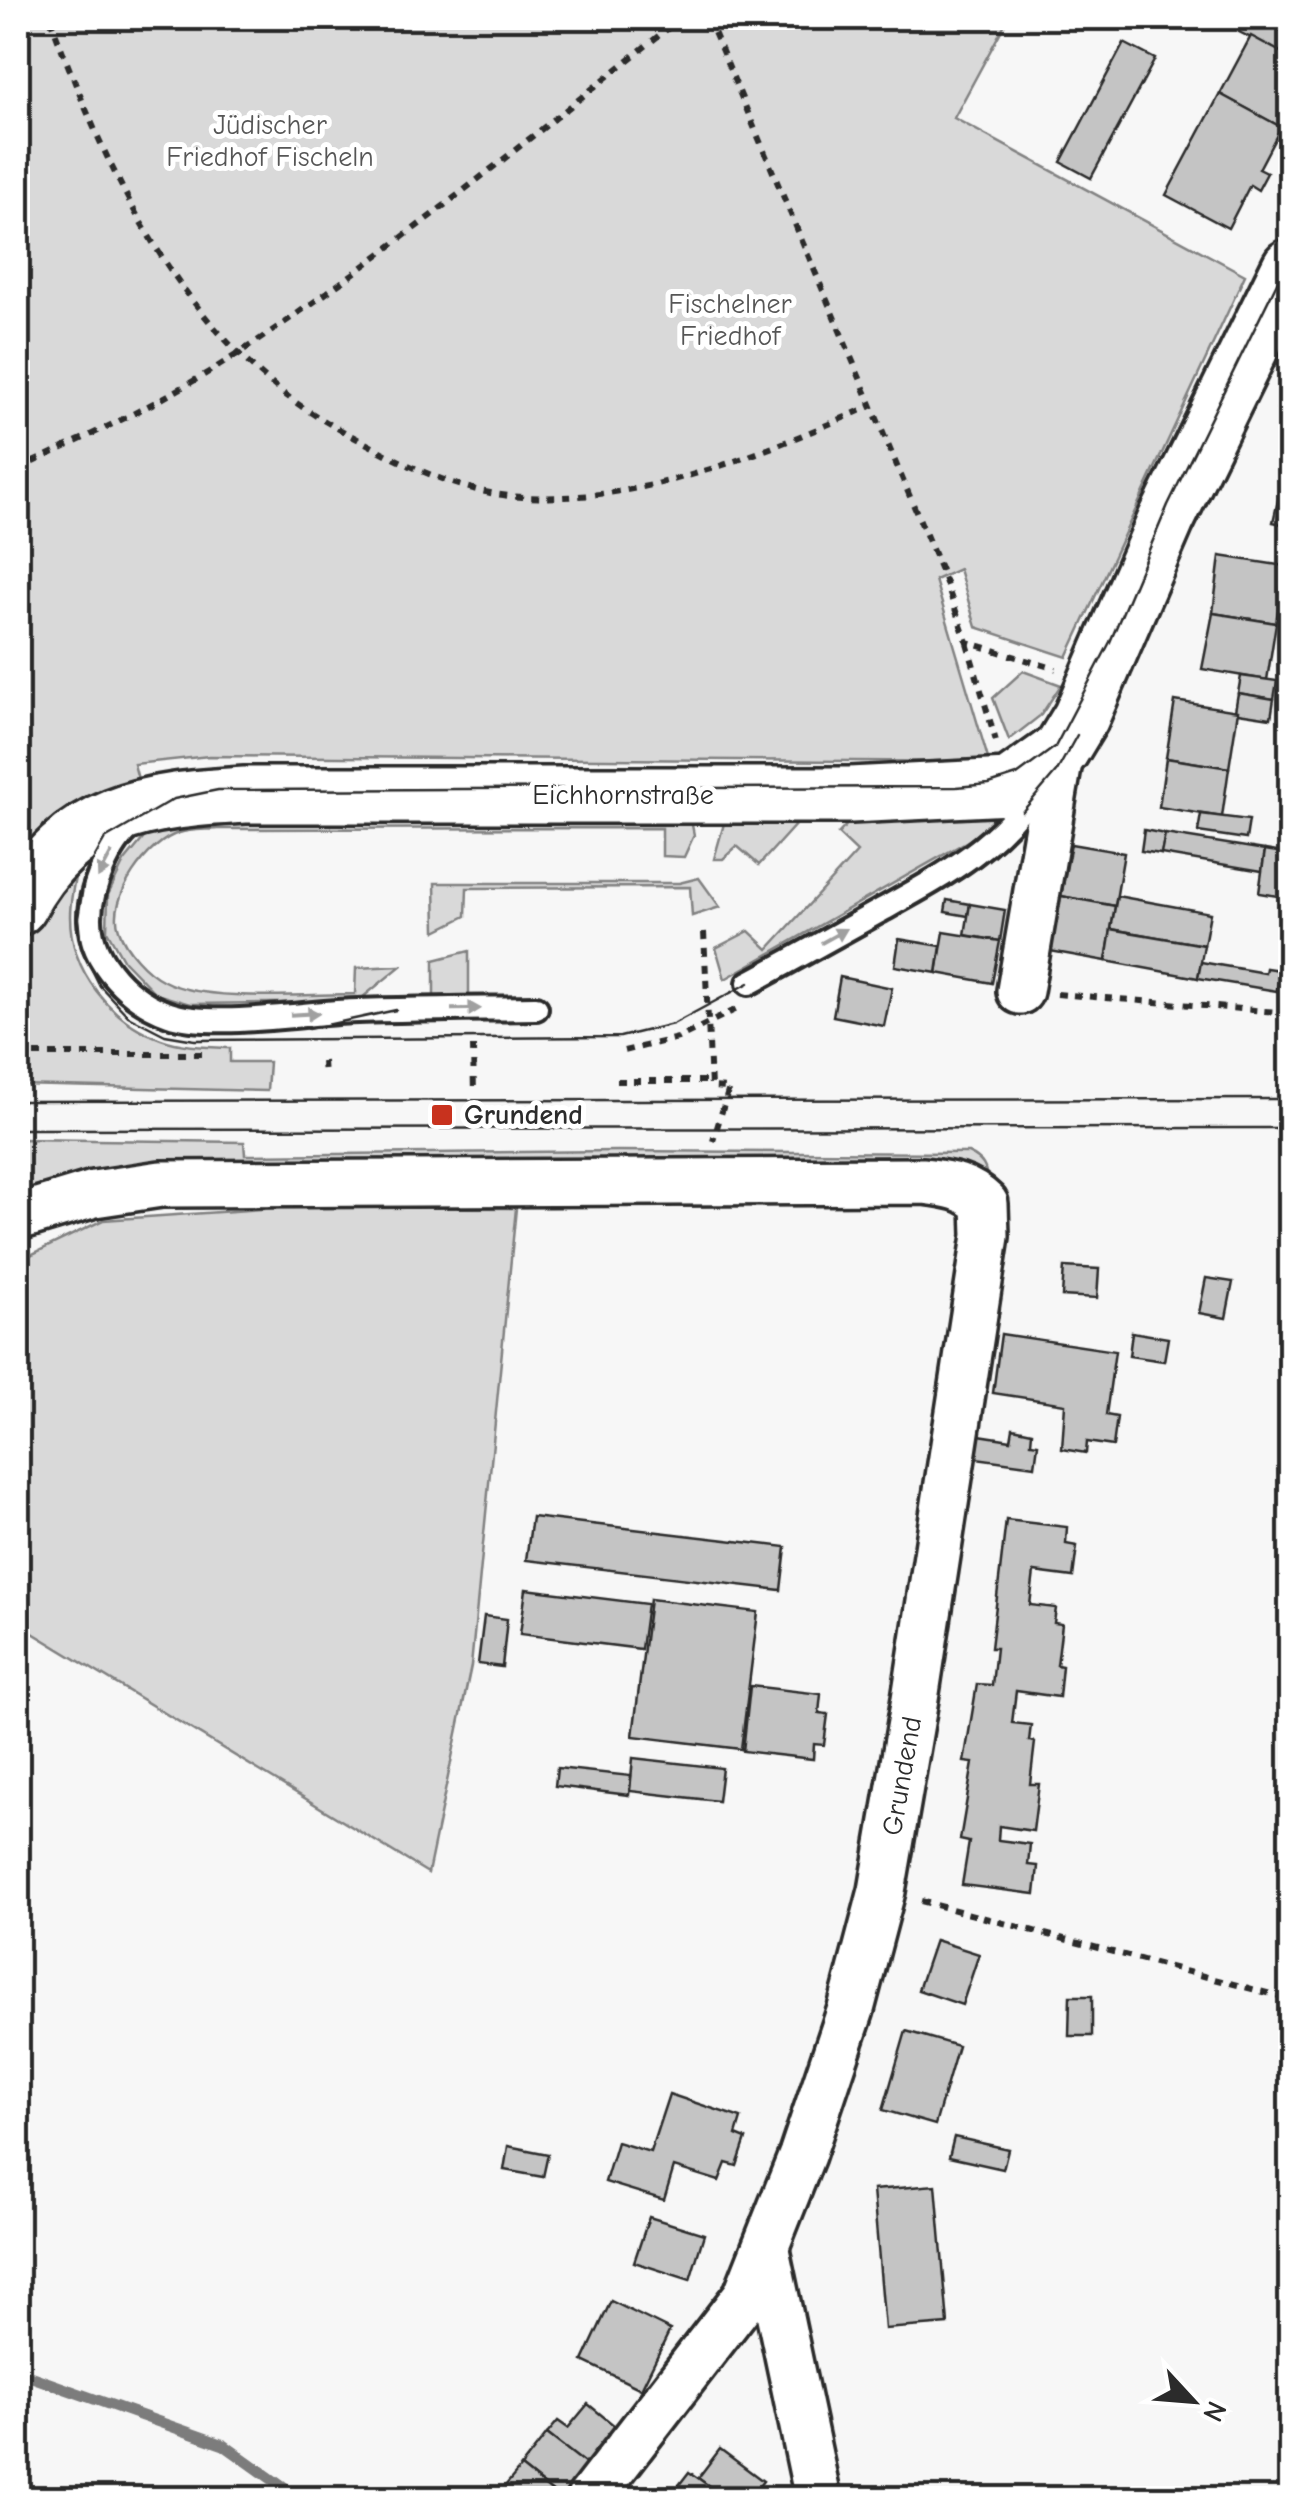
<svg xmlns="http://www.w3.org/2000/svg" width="1308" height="2516" viewBox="0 0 1308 2516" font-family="'Comic Neue',sans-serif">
	<rect width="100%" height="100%" fill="#f7f7f7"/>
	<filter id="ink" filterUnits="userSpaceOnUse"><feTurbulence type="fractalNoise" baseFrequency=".01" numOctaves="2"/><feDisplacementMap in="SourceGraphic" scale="20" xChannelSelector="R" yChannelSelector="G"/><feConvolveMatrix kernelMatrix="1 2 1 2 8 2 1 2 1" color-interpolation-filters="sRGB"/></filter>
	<g filter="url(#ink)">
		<g fill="#d9d9d9" stroke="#828282" stroke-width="2.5">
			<polygon points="18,18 1008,18 954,118 1245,275 1067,657 976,627 959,569 935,580 989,762 209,756 134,764 139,783 18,879"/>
			<polygon points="1023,671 1061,685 1041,715 1009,740 993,698"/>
			<polygon points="995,812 1004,815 1001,822 725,979 716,948 749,931 768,949 857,852 838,834 858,813"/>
			<polygon points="727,813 806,813 759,865 737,846 723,859 714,859"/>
			<path d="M 177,820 L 691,820 L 694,835 L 684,857 L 662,856 L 662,828 L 217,829 C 205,830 190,829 179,833 C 148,842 107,898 119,930 C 125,949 146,972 164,981 C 205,1003 307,994 355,994 L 356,968 L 401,966 L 357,1002 L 190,1004 L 156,994 L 124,961 L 107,931 L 108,895 L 124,862 L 148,833 Z"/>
			<path d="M 78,862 C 75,879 70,898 70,916 C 70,970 110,1021 161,1039 C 182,1047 207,1047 230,1048 L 230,1062 L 269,1062 L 267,1091 L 18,1085 C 18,1041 10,989 23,946 C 33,915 58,887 78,862 Z"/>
			<polygon points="699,878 720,907 692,916 690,887 467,888 466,916 436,931 435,883 679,883"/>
			<polygon points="469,951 469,997 434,998 434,960"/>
			<path d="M 18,1139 L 244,1142 L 245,1155 L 618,1151 L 968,1153 C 983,1160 987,1167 987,1183 L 45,1194 L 18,1188 Z"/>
			<polygon points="292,1207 516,1208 471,1666 428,1873 18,1624 18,1339 22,1259 103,1220"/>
		</g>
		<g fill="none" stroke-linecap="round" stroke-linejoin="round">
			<polyline stroke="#7b7b7b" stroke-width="11" points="18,2372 224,2445 298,2498"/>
		</g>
		<g fill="#c4c4c4" stroke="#2b2b2b" stroke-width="2.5">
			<polygon points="1247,18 1257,18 1290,35 1290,57 1239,32"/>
			<polygon points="1251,36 1290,57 1290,110 1281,127 1220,94"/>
			<polygon points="1124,43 1155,59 1091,178 1061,162"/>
			<polygon points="1220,94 1281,127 1259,169 1267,173 1258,190 1250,185 1228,228 1166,195"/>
			<polygon points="1287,365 1290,365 1290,412 1277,409"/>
			<polygon points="1290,448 1290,526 1273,522"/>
			<polygon points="1220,556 1285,566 1276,623 1213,613"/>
			<polygon points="1213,613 1276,623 1267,680 1202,669"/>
			<polygon points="1241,676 1277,681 1274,699 1238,693"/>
			<polygon points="1238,693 1274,699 1271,718 1238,713 1235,711"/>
			<polygon points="1175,701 1238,711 1229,768 1166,758"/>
			<polygon points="1166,758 1229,768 1222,817 1159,807"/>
			<polygon points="1201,814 1249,820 1246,839 1198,832"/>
			<polygon points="1144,830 1165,834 1161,854 1141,851"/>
			<polygon points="1165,834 1265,850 1262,871 1161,854"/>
			<polygon points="1071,844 1124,853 1115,906 1061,896"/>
			<polygon points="1265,850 1290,854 1290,898 1259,893"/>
			<polygon points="1061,896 1115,906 1106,961 1050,951"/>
			<polygon points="1117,896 1210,913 1204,945 1111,929"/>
			<polygon points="947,900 970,904 968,916 945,912"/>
			<polygon points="970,904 1005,910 1000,941 965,935"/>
			<polygon points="1111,929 1204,945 1198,978 1106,961"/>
			<polygon points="944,932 1000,941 992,983 937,973"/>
			<polygon points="899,939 941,946 937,973 895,966"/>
			<polygon points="1201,962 1265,973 1266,968 1280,970 1277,991 1198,978"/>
			<polygon points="840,977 892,988 884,1026 833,1016"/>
			<polygon points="1064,1267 1099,1269 1097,1298 1062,1296"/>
			<polygon points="1206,1278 1233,1282 1226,1318 1199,1313"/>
			<polygon points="1132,1332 1168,1338 1164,1361 1129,1356"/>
			<polygon points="1001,1334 1115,1351 1106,1415 1117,1417 1113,1446 1087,1442 1086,1453 1062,1449 1065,1404 993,1393"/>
			<polygon points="1013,1428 1032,1432 1031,1443 1038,1444 1035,1466 976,1458 979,1435 1011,1440"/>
			<polygon points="532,1517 786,1547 781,1590 526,1560"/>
			<polygon points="1006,1520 1067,1527 1066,1544 1077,1546 1073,1577 1034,1572 1030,1605 1056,1608 1054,1623 1062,1624 1057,1665 1062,1666 1059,1697 1016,1691 1012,1723 1031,1725 1029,1741 1035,1742 1030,1784 1039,1784 1033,1831 999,1826 998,1840 1030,1844 1028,1865 1038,1866 1035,1894 962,1885 969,1842 960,1840 973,1763 964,1762 977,1684 992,1685 996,1648 991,1648"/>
			<polygon points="526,1589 647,1604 641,1649 520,1634"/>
			<polygon points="650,1599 758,1612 741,1749 633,1736"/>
			<polygon points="484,1616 507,1619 502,1667 478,1664"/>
			<polygon points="750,1686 821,1694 819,1713 828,1714 824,1745 814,1744 813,1759 743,1751"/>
			<polygon points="633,1758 722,1768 718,1801 630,1791"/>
			<polygon points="557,1768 631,1776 629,1795 555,1786"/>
			<polygon points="935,1940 979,1954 962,2005 918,1990"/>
			<polygon points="1070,1996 1092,1996 1092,2036 1069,2036"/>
			<polygon points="906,2031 958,2046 935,2125 883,2110"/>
			<polygon points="669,2094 741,2118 736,2135 746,2139 737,2166 726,2163 719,2181 674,2167 664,2200 605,2182 617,2142 650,2152"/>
			<polygon points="954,2137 1008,2149 1003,2169 949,2157"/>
			<polygon points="508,2146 548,2154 543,2177 504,2170"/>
			<polygon points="936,2185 948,2324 885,2329 873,2190"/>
			<polygon points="649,2217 704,2234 690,2280 634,2262"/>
			<polygon points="611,2301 670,2330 641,2389 583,2361"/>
			<polygon points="588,2404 626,2435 596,2473 547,2434 558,2421 568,2428"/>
			<polygon points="547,2434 587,2465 560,2498 521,2467"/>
			<polygon points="720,2449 763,2481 750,2498 725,2498 698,2478"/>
			<polygon points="521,2467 560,2498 495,2498"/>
			<polygon points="689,2472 698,2478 725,2498 669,2498"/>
		</g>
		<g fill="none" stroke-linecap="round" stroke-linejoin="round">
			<g stroke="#2b2b2b" stroke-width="30">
				<g id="lane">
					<path d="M 133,825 C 110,842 89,892 90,920 C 91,963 131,1001 169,1014 C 208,1028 294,1015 337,1012 C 403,1009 469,1009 536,1008"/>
					<path d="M 749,983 C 792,960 835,936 878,912 C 941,877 1000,847 1039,784"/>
				</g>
			</g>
			<g stroke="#2b2b2b" stroke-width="52">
				<g id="street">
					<polyline points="1020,991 1061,750"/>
					<path d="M 18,1217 L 94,1194 L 161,1184 L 924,1181 C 948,1184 967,1186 985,1204 L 986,1236 L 915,1699 L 882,1891 L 851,2009 L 802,2155 L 746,2296 L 590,2498"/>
					<polyline points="766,2250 818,2498"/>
				</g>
			</g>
			<g stroke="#2b2b2b" stroke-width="62">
				<path id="secondary" d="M 18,907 C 71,809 144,801 245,795 L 850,795 L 1009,787 L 1061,750 L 1081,717 L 1166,520 L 1290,267"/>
			</g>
			<g stroke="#2b2b2b" stroke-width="6" stroke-dasharray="8 8" stroke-linecap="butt">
				<path d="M 50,18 C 102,157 162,297 282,392 C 309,414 342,431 373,447 C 417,471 471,495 523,497 C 647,503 760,454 871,406"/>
				<polyline points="708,18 943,575 967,642 1056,669"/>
				<path d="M 18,469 C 93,434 169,399 239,353 C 394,251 537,132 681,18"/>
				<polyline points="967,643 996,741"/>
				<polyline points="704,932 711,1087 729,1088 713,1141"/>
				<polyline points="1057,994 1290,1013"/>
				<polyline points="473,1046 474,1094"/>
				<polyline points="624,1051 678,1038 739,1008"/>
				<polyline points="18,1054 206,1054"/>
				<polyline points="323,1061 324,1077"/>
				<polyline points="617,1081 711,1081"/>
				<polyline points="921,1901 1290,1999"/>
			</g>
			<use href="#lane" stroke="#fff" stroke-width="22"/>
			<use href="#street" stroke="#fff" stroke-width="45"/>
			<use href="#secondary" stroke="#fff" stroke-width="55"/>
			<g stroke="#2b2b2b" stroke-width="2.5">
				<polyline points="1022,812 1057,771 1077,735"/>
				<polyline points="749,983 673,1024 620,1037 195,1040 165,1035 128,1016 100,986 81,948 78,918 85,874 105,839 174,799 218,790 956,787 989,784 1017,775 1055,747 1110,642 1168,505 1290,256"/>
				<polyline points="308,1029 396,1010"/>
				<polyline points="18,1101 1290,1099"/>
				<polyline points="18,1129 1290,1128"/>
			</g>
		</g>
		<defs><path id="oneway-solid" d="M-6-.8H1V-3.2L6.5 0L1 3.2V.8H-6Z" transform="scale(2.5)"/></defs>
		<g fill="#a0a0a0">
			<use href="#oneway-solid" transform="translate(105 865) rotate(118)"/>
			<use href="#oneway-solid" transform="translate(834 936) rotate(-29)"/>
			<use href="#oneway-solid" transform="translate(466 1009) rotate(-1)"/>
			<use href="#oneway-solid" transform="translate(305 1014) rotate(-3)"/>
		</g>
	</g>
	<rect fill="#c8321e" stroke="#fff" stroke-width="4" x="430" y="1103" width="24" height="24" rx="5"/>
	<g text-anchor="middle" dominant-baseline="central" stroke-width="10" stroke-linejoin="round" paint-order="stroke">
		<g font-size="28" fill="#565656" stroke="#fff">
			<text x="270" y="125">Jüdischer<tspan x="270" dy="32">Friedhof Fischeln</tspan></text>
			<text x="730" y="304">Fischelner<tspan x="730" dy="32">Friedhof</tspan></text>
		</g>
		<g font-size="28" fill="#2b2b2b" stroke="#fff">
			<text x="623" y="795">Eichhornstraße</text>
			<text transform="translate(902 1776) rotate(-80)">Grundend</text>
		</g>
		<g font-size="28" font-weight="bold" fill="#2b2b2b" stroke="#fff" text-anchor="start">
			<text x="464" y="1115">Grundend</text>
		</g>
	</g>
	<rect width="1308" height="2516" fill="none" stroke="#fff" stroke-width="60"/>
	<rect x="30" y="30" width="1248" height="2456" fill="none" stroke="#2b2b2b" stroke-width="4" filter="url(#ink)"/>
	<g transform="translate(1193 2401) rotate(116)" stroke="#ffffff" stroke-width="8" paint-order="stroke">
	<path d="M0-8L18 38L0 25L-18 38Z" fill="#2b2b2b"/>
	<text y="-15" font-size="28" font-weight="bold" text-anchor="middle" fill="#2b2b2b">N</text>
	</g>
</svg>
